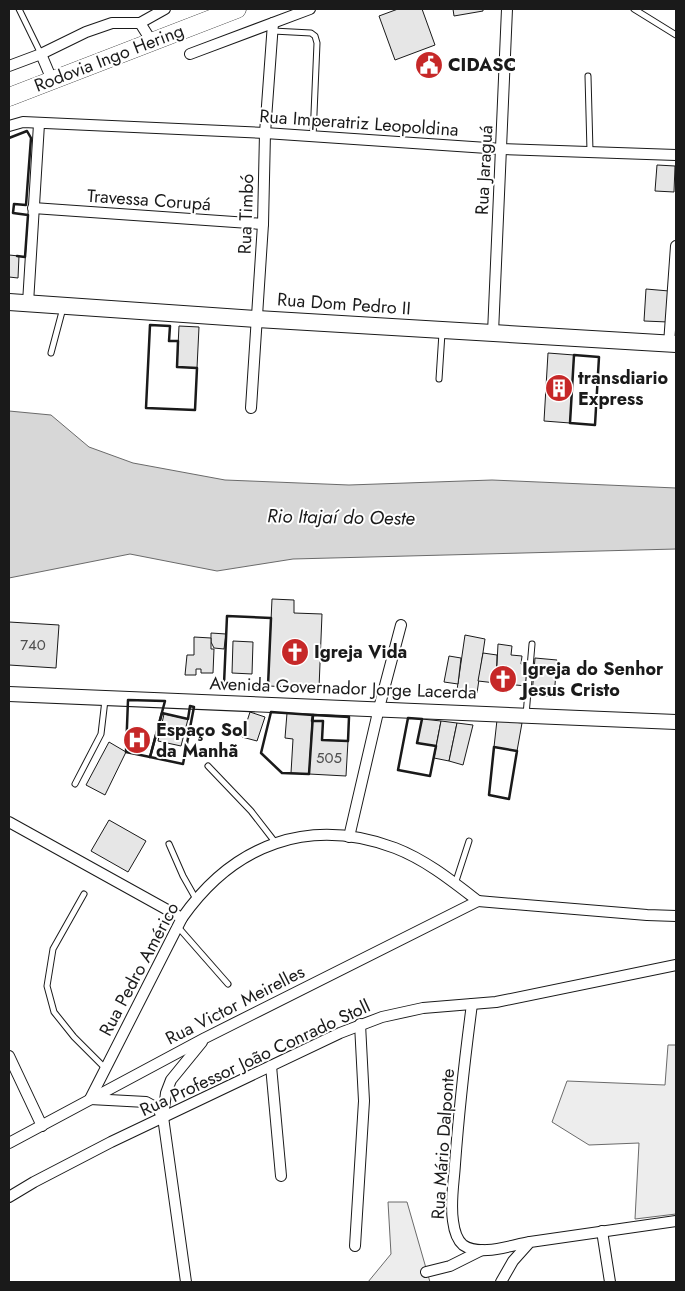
<svg xmlns="http://www.w3.org/2000/svg" width="685" height="1291" viewBox="0 0 685 1291" font-family="Jost,sans-serif">
	<rect width="100%" height="100%" fill="#fff"/>
	<g fill="#ededed" stroke="#6a6a6a">
		<polygon points="668,1045 676,1045 676,1214 635,1219 639,1143 589,1145 552,1122 567,1081 665,1085"/>
		<polygon points="388,1202 407,1202 430,1282 368,1282 391,1254"/>
	</g>
	<polygon fill="#d7d7d7" stroke="#6a6a6a" points="9,411 51,415 89,447 133,463 225,480 349,485 492,480 676,488 676,549 293,559 217,571 130,554 9,578"/>
	<g fill="#e6e6e6" stroke="#1a1a1a">
		<polygon points="398,9 422,9 435,45 395,60 379,16"/>
		<polygon points="453,9 483,9 483,11 454,16"/>
		<polygon points="657,165 675,166 674,192 655,191"/>
		<polygon points="9,255 19,256 18,278 9,277"/>
		<polygon points="646,289 669,291 668,322 644,321"/>
		<polygon points="179,326 199,327 197,368 177,367"/>
		<polygon points="548,353 574,355 570,423 544,421"/>
		<polygon points="272,599 294,600 294,613 322,614 319,688 268,686"/>
		<polygon points="9,622 59,625 56,668 9,665"/>
		<polygon points="211,633 226,634 224,649 214,648 211,642"/>
		<polygon points="465,635 485,639 477,693 457,690"/>
		<polygon points="194,637 211,638 211,649 214,649 213,673 201,673 201,669 196,669 196,675 185,675 187,655 194,655"/>
		<polygon points="233,641 253,642 252,674 232,673"/>
		<polygon points="498,644 512,646 511,655 522,656 521,664 527,665 526,686 496,683"/>
		<polygon points="483,653 497,655 496,683 478,681"/>
		<polygon points="449,656 461,658 458,684 444,682"/>
		<polygon points="535,658 557,660 554,697 532,695"/>
		<polygon points="250,712 265,717 257,741 242,737"/>
		<polygon points="287,713 313,715 309,774 291,773 293,739 285,738"/>
		<polygon points="164,714 188,719 181,746 158,741"/>
		<polygon points="422,719 441,721 436,746 417,743"/>
		<polygon points="497,720 522,723 517,751 494,747"/>
		<polygon points="312,721 323,721 322,740 348,741 346,776 309,774"/>
		<polygon points="441,721 457,723 449,761 434,758"/>
		<polygon points="457,723 473,725 463,765 449,761"/>
		<polygon points="128,730 147,733 144,750 127,748"/>
		<polygon points="109,742 126,752 105,795 86,785"/>
		<polygon points="109,820 146,841 128,872 91,851"/>
	</g>
	<g fill="none" stroke-linecap="round" stroke-linejoin="round">
		<g stroke="#1a1a1a" stroke-width="7">
			<g id="lane">
				<polyline points="19,9 41,54"/>
				<polyline points="634,9 676,35"/>
				<polyline points="273,31 311,33 315,36 317,43 313,137"/>
				<polyline points="588,76 590,151"/>
				<polyline points="51,353 63,308"/>
				<polyline points="439,379 442,333"/>
				<polyline points="526,715 532,644"/>
				<polyline points="208,766 251,811 275,842"/>
				<polyline points="75,784 101,734 105,700"/>
				<polyline points="169,844 183,876 196,899"/>
				<polyline points="455,884 469,841"/>
				<polyline points="84,894 53,949 47,986 54,1012 74,1037 105,1068"/>
				<polyline points="178,927 228,984"/>
			</g>
		</g>
		<g stroke="#1a1a1a" stroke-width="12">
			<g id="street">
				<polyline points="140,23 165,9"/>
				<polyline points="140,23 152,42"/>
				<polyline points="41,54 52,80"/>
				<polyline points="190,54 310,9"/>
				<polyline points="9,66 41,54 86,32 112,23 140,23"/>
				<polyline points="9,126 23,122 265,133 502,149 676,155"/>
				<polyline points="33,208 263,224"/>
				<polyline points="28,303 39,124"/>
				<polyline points="493,333 507,9"/>
				<polyline points="669,344 676,246"/>
				<polyline points="251,408 263,224 265,133 273,23"/>
				<polyline points="9,822 182,918"/>
				<polyline points="349,837 379,708 401,625"/>
				<polyline points="478,901 647,915 676,916"/>
				<path d="M 472,1004 C 465,1057 459,1110 455,1164 C 454,1182 450,1202 453,1221 C 454,1229 456,1239 463,1245 C 480,1257 511,1245 530,1242"/>
				<polyline points="9,1056 42,1126"/>
				<polyline points="271,1066 281,1176"/>
				<path d="M 163,1117 L 157,1108 L 146,1102 L 90,1099 L 182,918 C 234,844 309,816 395,848 C 426,860 452,881 478,901"/>
				<polyline points="9,1143 205,1038 478,901"/>
				<polyline points="9,1197 34,1182 111,1142 340,1033 382,1017 423,1008 496,1002 676,965"/>
				<polyline points="602,1231 610,1282"/>
				<polyline points="355,1246 364,1101 360,1024"/>
				<polyline points="426,1272 450,1266 482,1250"/>
				<polyline points="186,1282 163,1117 166,1093 171,1080 202,1042"/>
				<polyline points="501,1282 513,1261 530,1242 676,1221"/>
			</g>
		</g>
		<g stroke="#1a1a1a" stroke-width="16">
			<polyline id="secondary" points="9,694 676,722"/>
		</g>
		<g stroke="#1a1a1a" stroke-width="18">
			<polyline id="primary" points="9,302 257,319 676,344"/>
		</g>
		<g stroke="#1a1a1a" stroke-width="19">
			<polyline id="highway" points="9,97 237,9"/>
		</g>
		<use href="#lane" stroke="#fff" stroke-width="5"/>
		<use href="#street" stroke="#fff" stroke-width="10"/>
		<use href="#secondary" stroke="#fff" stroke-width="14"/>
		<use href="#primary" stroke="#fff" stroke-width="16"/>
		<use href="#highway" stroke="#fff" stroke-width="18"/>
		<g stroke="#1a1a1a" stroke-width="2.5">
			<polyline points="9,138 27,131 31,138 26,205 14,204 13,213 28,215 25,257 17,256"/>
			<polygon points="150,325 170,326 169,341 178,341 177,367 197,368 195,410 146,408"/>
			<polygon points="574,355 599,357 595,425 570,423"/>
			<polygon points="227,616 271,618 268,686 224,684"/>
			<polygon points="128,700 165,701 150,757 126,752"/>
			<polygon points="190,706 194,707 183,764 150,757 162,713 188,719"/>
			<polygon points="271,712 313,715 309,774 282,773 261,753"/>
			<polygon points="313,715 349,717 348,741 322,740 323,721 312,721"/>
			<polygon points="408,718 422,719 417,743 436,746 430,776 398,770"/>
			<polygon points="494,747 517,751 509,799 489,795"/>
		</g>
	</g>
	<defs>
		<g id="civic-disc" transform="scale(1.4375)"><circle r="9.5" fill="#c62828" stroke="#fff"/><path d="M-.6-6.5H3V-4.5H.6V-3L4-1V1h2V6H-6V1h2V-1L-.6-3ZM-1.2 2.5V6h2.4V2.5Z" fill="#fff"/></g>
		<g id="building-disc" transform="scale(1.4375)"><circle r="9.5" fill="#c62828" stroke="#fff"/><path d="M-4-6H4V6H1V3H-1V6H-4ZM-2.5-4.3h1.7v1.8h-1.7ZM.8-4.3h1.7v1.8H.8ZM-2.5-1h1.7V.8h-1.7ZM.8-1h1.7V.8H.8Z" fill="#fff"/></g>
		<g id="church-disc" transform="scale(1.4375)"><circle r="9.5" fill="#c62828" stroke="#fff"/><path d="M-1.2-6h2.4v3.5h3.3v2.4h-3.3V6h-2.4V-.1h-3.3v-2.4h3.3Z" fill="#fff"/></g>
		<g id="hospital-disc" transform="scale(1.4375)"><circle r="9.5" fill="#c62828" stroke="#fff"/><path d="M-5-5h3v3.5h4V-5h3V5h-3V1.5h-4V5h-3Z" fill="#fff"/></g>
	</defs>
	<g fill-rule="evenodd">
		<use href="#civic-disc" x="429" y="65"/>
		<use href="#building-disc" x="559" y="388"/>
		<use href="#church-disc" x="295" y="652"/>
		<use href="#church-disc" x="503" y="679"/>
		<use href="#hospital-disc" x="137" y="740"/>
	</g>
	<g text-anchor="middle" dominant-baseline="central" stroke-width="4" stroke-linejoin="round" paint-order="stroke">
		<g font-size="15" fill="#4d4d4d">
			<text x="33" y="645">740</text>
			<text x="329" y="758">505</text>
		</g>
		<g font-size="18" fill="#1a1a1a" stroke="#fff">
			<text transform="translate(109 58) rotate(-21)">Rodovia Ingo Hering</text>
			<text transform="translate(359 123) rotate(4)">Rua Imperatriz Leopoldina</text>
			<text transform="translate(484 170) rotate(-87)">Rua Jaraguá</text>
			<text transform="translate(149 200) rotate(4)">Travessa Corupá</text>
			<text transform="translate(246 214) rotate(-88)">Rua Timbó</text>
			<text transform="translate(344 304) rotate(4)">Rua Dom Pedro II</text>
			<text transform="translate(343 688) rotate(2)">Avenida Governador Jorge Lacerda</text>
			<text transform="translate(139 969) rotate(-62)">Rua Pedro Américo</text>
			<text transform="translate(235 1005) rotate(-27)">Rua Victor Meirelles</text>
			<text transform="translate(255 1058) rotate(-25)">Rua Professor João Conrado Stoll</text>
			<text transform="translate(443 1144) rotate(-86)">Rua Mário Dalponte</text>
		</g>
		<g font-size="18" font-weight="bold" fill="#1a1a1a" stroke="#fff" text-anchor="start">
			<text x="448" y="65">CIDASC</text>
			<text x="578" y="378">transdiario<tspan x="578" dy="21">Express</tspan></text>
			<text x="314" y="652">Igreja Vida</text>
			<text x="522" y="669">Igreja do Senhor<tspan x="522" dy="21">Jesus Cristo</tspan></text>
			<text x="156" y="730">Espaço Sol<tspan x="156" dy="21">da Manhã</tspan></text>
		</g>
		<g font-size="19" font-style="italic" fill="#1a1a1a" stroke="#fff">
			<text transform="translate(341 517) rotate(1)">Rio Itajaí do Oeste</text>
		</g>
	</g>
	<rect width="685" height="1291" fill="none" stroke="#1a1a1a" stroke-width="20"/>
</svg>
